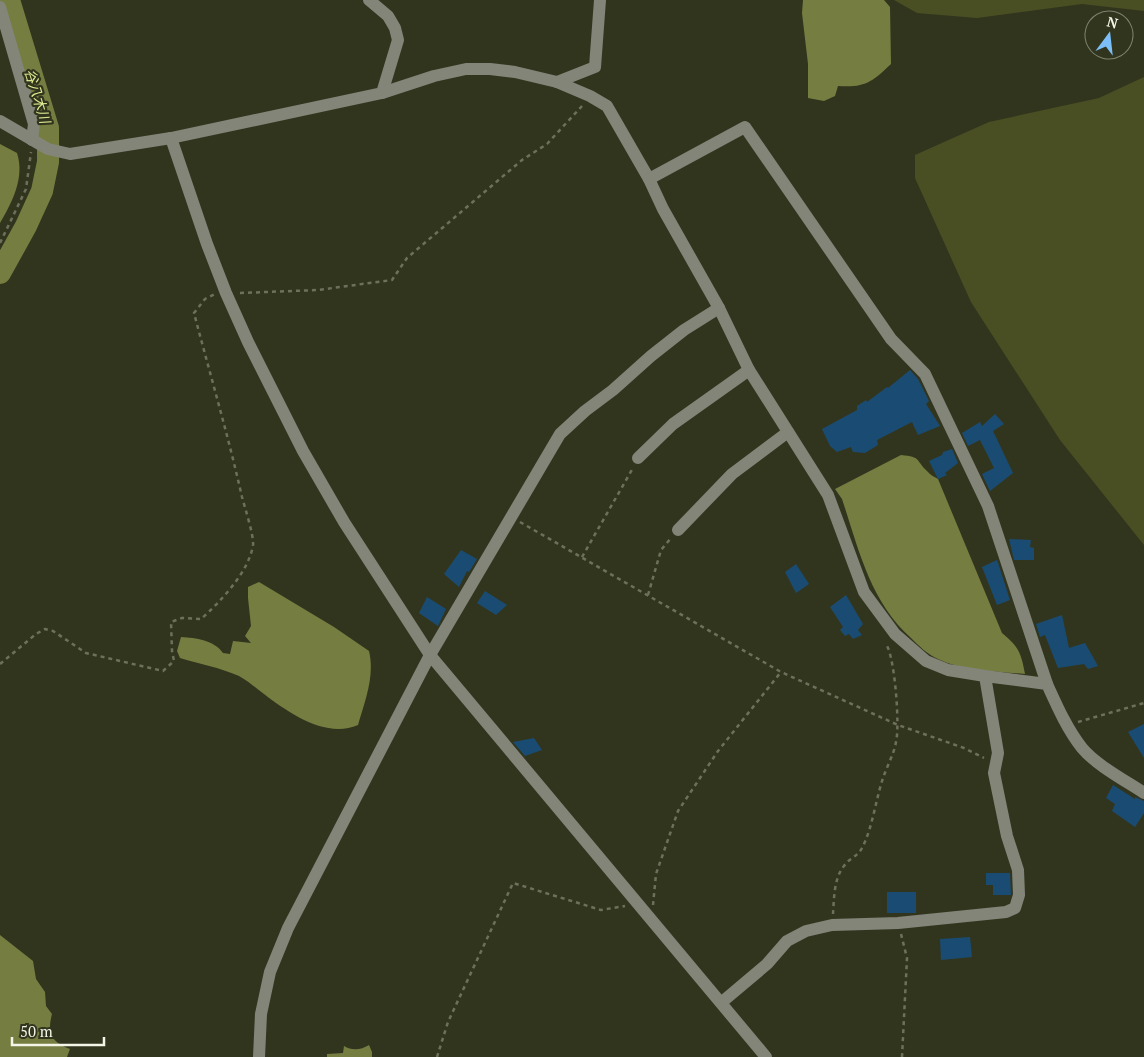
<svg xmlns="http://www.w3.org/2000/svg" width="1144" height="1057" viewBox="0 0 1144 1057" font-family="'PT Serif','Noto Sans JP',serif">
	<rect width="100%" height="100%" fill="#32351e"/>
	<g fill="#4a4f23">
		<polygon points="894,0 1144,0 1144,11 1082,4 977,18 917,13"/>
		<polygon points="1144,77 1144,545 1060,440 971,302 915,178 915,155 989,122 1099,98"/>
	</g>
	<g fill="#767d41">
		<path d="M 803,0 L 884,0 L 890,7 L 891,64 C 872,82 865,88 838,86 L 835,96 L 824,101 L 808,98 L 808,64 L 802,13 Z"/>
		<path d="M 0,144 L 17,153 C 25,178 12,202 0,223 Z"/>
		<path d="M 901,455 C 922,457 915,460 928,472 C 930,475 935,477 938,479 L 1002,633 C 1019,647 1021,653 1025,674 C 1000,672 960,670 938,659 C 927,654 919,646 911,638 C 870,601 859,550 842,499 L 835,489 Z"/>
		<path d="M 259,582 L 334,627 L 369,651 C 375,676 365,701 358,725 C 326,739 289,713 264,694 C 256,688 248,681 239,676 C 221,668 200,664 180,658 L 177,651 L 181,637 C 196,638 214,640 223,653 L 230,654 L 233,641 L 251,643 L 245,636 L 251,626 L 248,598 L 248,587 Z"/>
		<path d="M 0,935 L 33,961 L 36,979 L 45,992 L 46,1006 L 52,1014 C 47,1033 51,1042 70,1049 L 67,1057 L 0,1057 Z"/>
		<path d="M 369,1045 L 372,1052 L 372,1057 L 327,1057 L 327,1054 L 343,1053 L 344,1046 C 352,1051 361,1050 369,1045 Z"/>
	</g>
	<g fill="none" stroke-linecap="round" stroke-linejoin="round">
		<polyline stroke="#767d41" stroke-width="22" points="0,273 26,226 42,191 48,162 48,128 9,0"/>
	</g>
	<g fill="#1a4c73">
		<polygon points="910,370 918,379 929,401 926,404 940,426 918,435 912,422 877,440 878,445 865,453 853,452 851,447 837,452 830,446 822,429 857,410 857,406 866,400 867,402 887,387 888,388"/>
		<polygon points="995,414 1004,424 993,431 1013,473 990,491 982,474 994,468 980,440 968,446 962,433 980,422 982,426"/>
		<polygon points="952,449 958,463 945,473 947,475 938,479 929,461 942,455 943,452"/>
		<polygon points="1009,539 1031,540 1030,547 1034,548 1034,560 1014,560"/>
		<polygon points="461,550 477,559 469,572 467,571 459,587 444,574"/>
		<polygon points="997,560 1010,600 997,605 982,567"/>
		<polygon points="796,564 809,584 796,593 785,572"/>
		<polygon points="485,591 507,605 496,615 477,603"/>
		<polygon points="846,595 863,624 858,630 862,635 853,639 849,634 845,636 840,630 843,627 830,607"/>
		<polygon points="427,597 446,609 438,626 419,613"/>
		<polygon points="1062,615 1069,648 1085,643 1098,666 1088,669 1084,664 1058,668 1045,635 1040,637 1036,624"/>
		<polygon points="1144,724 1144,758 1128,732"/>
		<polygon points="534,738 542,750 525,756 513,742"/>
		<polygon points="1113,785 1135,799 1135,797 1144,801 1144,813 1135,827 1112,811 1115,804 1106,798"/>
		<polygon points="986,873 1010,873 1011,895 993,895 993,885 986,885"/>
		<rect x="887" y="892" width="29" height="21"/>
		<polygon points="970,937 972,957 941,960 940,939"/>
	</g>
	<g fill="none" stroke-linecap="round" stroke-linejoin="round">
		<g stroke="#6e705c" stroke-width="2.5" stroke-dasharray="4 4" stroke-linecap="butt">
			<polyline points="0,243 26,189 31,152"/>
			<polyline points="240,293 318,290 392,280 407,258 522,160 547,144 582,106"/>
			<polyline points="520,522 781,672 898,725 964,748 984,758"/>
			<polyline points="582,557 633,468"/>
			<polyline points="648,595 661,550 671,538"/>
			<path d="M 0,664 L 36,634 L 45,629 L 53,631 L 86,653 L 163,671 L 174,661 L 172,651 L 171,622 L 182,618 L 201,619 C 220,602 249,572 253,545 C 254,536 245,508 242,497 C 228,435 210,374 194,313 L 205,299 L 215,294"/>
			<polyline points="1078,722 1144,703"/>
			<polyline points="653,905 656,874 678,811 718,751 781,672"/>
			<path d="M 833,914 C 834,898 834,878 844,866 C 851,856 858,858 864,844 C 873,824 876,799 883,778 C 887,766 894,754 896,742 C 900,726 895,657 886,644"/>
			<polyline points="901,934 907,958 902,1057"/>
			<polyline points="437,1057 448,1022 513,883 601,910 625,906"/>
		</g>
		<g stroke="#838579" stroke-width="12">
			<polyline points="369,0 388,16 395,28 398,40 382,93"/>
			<polyline points="0,7 34,124 32,140"/>
			<polyline points="557,82 595,67 600,0"/>
			<path d="M 0,121 L 48,149 L 70,154 L 171,138 L 382,93 L 434,76 L 466,69 L 490,69 L 515,72 L 557,82 L 590,96 L 607,106 L 649,179 L 663,209 L 719,308 L 749,370 L 828,495 L 864,592 L 895,634 L 926,661 L 948,670 L 985,676 L 1047,684 C 1057,706 1067,729 1082,748 C 1096,765 1126,781 1144,793"/>
			<polyline points="171,138 207,244 226,293 248,342 303,451 344,522 430,655 766,1057"/>
			<polyline points="649,179 745,127 891,339 925,374 988,506 1047,684"/>
			<polyline points="638,458 673,424 749,370"/>
			<polyline points="678,530 732,474 788,432"/>
			<polyline points="722,1002 767,964 787,941 806,931 832,925 898,923 1006,912 1015,908 1019,895 1018,870 1007,836 994,773 998,753 985,676"/>
			<polyline points="259,1057 261,1014 270,972 288,928 430,655 560,434 585,411 613,390 651,356 684,330 719,308"/>
		</g>
	</g>
	<g text-anchor="middle" dominant-baseline="central" stroke-width="4.5" stroke-linejoin="round" paint-order="stroke">
		<g font-size="14" font-style="italic" fill="#e0ec92" stroke="#32351e">
			<text transform="translate(38 96) rotate(73)">谷八木川</text>
		</g>
	</g>
	<g transform="translate(1109 35) rotate(15)"><circle r="24" fill="#32351e" stroke="#7f826e"/>
	<path d="M0-4L9 19L0 12L-9 19Z" fill="#7bbef8"/>
	<text y="-8" font-size="14" font-weight="bold" text-anchor="middle" fill="#f3f5e7">N</text>
	</g>
	<path d="M12 1037v8h92v-8" fill="none" stroke="#f3f5e7" stroke-width="2.5"/>
	<text x="20" y="1037" font-size="15" fill="#f3f5e7" stroke="#32351e" stroke-width="4" paint-order="stroke">50 m</text>
</svg>
